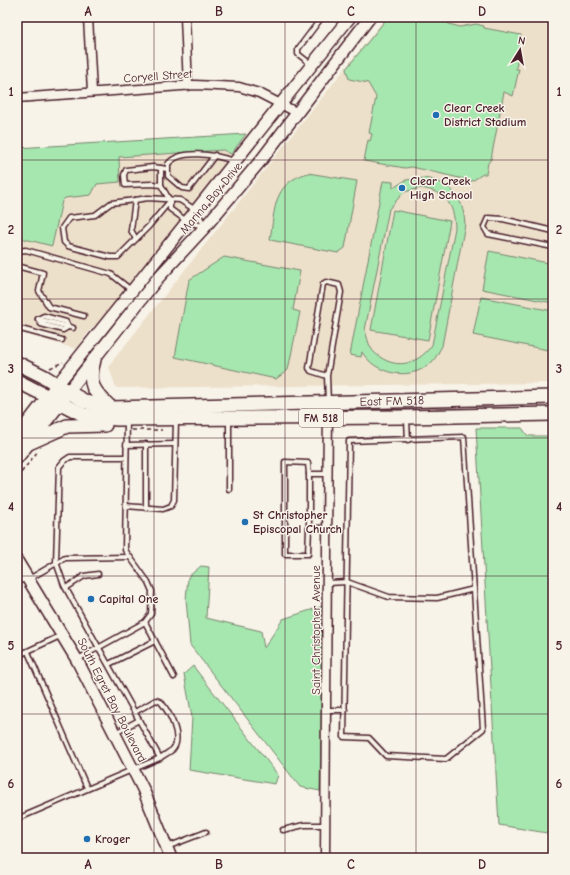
<svg xmlns="http://www.w3.org/2000/svg" width="570" height="875" viewBox="0 0 570 875" font-family="'Comic Neue',sans-serif">
	<rect width="100%" height="100%" fill="#f7f3e8"/>
	<filter id="ink" filterUnits="userSpaceOnUse"><feTurbulence type="fractalNoise" baseFrequency=".025" numOctaves="2"/><feDisplacementMap in="SourceGraphic" scale="8" xChannelSelector="R" yChannelSelector="G"/><feConvolveMatrix kernelMatrix="1 2 1 2 8 2 1 2 1" color-interpolation-filters="sRGB"/></filter>
	<g filter="url(#ink)">
		<g fill="#ede0cb">
			<polygon points="386,17 553,17 553,383 116,388 109,367 114,359"/>
			<polygon points="223,150 234,156 105,318 91,329 76,349 17,332 17,236 52,246 62,201 65,198 91,195 97,184 120,182 119,157"/>
			<polygon points="17,395 26,411 17,422"/>
		</g>
		<g fill="#a6e7af" stroke="#78836d" fill-rule="evenodd">
			<polygon points="388,17 439,17 449,24 460,27 476,24 484,26 484,28 521,35 516,69 519,69 513,96 504,92 491,159 488,163 486,174 483,174 472,181 412,167 405,168 364,161 368,140 370,141 372,134 369,133 376,97 368,83 349,79 346,69"/>
			<polygon points="246,134 231,154 223,150 119,157 120,182 97,184 91,195 65,198 62,201 52,246 17,237 17,148"/>
			<path d="M 308,173 L 357,181 L 345,248 L 338,253 L 270,240 C 275,208 273,183 308,173 Z"/>
			<path d="M 424,178 C 452,183 463,196 465,224 L 442,346 C 439,351 436,358 432,362 C 411,382 376,375 362,352 L 361,357 L 350,355 L 383,181 L 393,182 L 393,188 L 406,180 ZM 421,188 C 445,192 454,203 455,228 L 432,345 C 419,363 399,370 380,357 C 377,355 373,352 371,348 C 368,343 367,336 365,330 L 389,209 L 404,192 Z"/>
			<polygon points="393,210 450,221 428,340 371,330"/>
			<polygon points="489,251 553,264 553,303 482,289"/>
			<polygon points="224,257 300,271 293,310 300,312 288,370 276,379 175,357 189,280"/>
			<polygon points="481,297 553,311 553,351 473,335"/>
			<polygon points="476,428 522,428 528,436 553,436 553,834 499,825"/>
			<polygon points="201,566 209,567 206,618 261,631 264,648 283,619 323,606 320,791 300,787 190,645 186,599 188,577"/>
			<polygon points="193,666 278,775 275,784 189,770 192,717 184,674"/>
		</g>
		<g fill="none" stroke-linecap="round" stroke-linejoin="round">
			<g stroke="#4a1f2b" stroke-width="7">
				<g id="lane">
					<polyline points="312,65 298,54 298,49 322,17"/>
					<path d="M 215,155 L 189,189 L 182,188 L 168,176 L 168,164 C 180,148 216,155 234,161"/>
					<polyline points="161,168 161,185"/>
					<polyline points="167,169 153,167 126,170 124,175 125,185 152,184 161,185 170,201 170,209 188,222 203,226"/>
					<polyline points="135,200 111,203 95,215 69,218 62,228 64,242 68,246 110,257 118,257 149,226 170,201"/>
					<polyline points="553,231 503,219 488,218 484,227 488,234 553,247"/>
					<polyline points="136,239 131,230 135,200 148,198 180,200 197,211 204,225"/>
					<polyline points="17,251 26,250 111,274 131,290"/>
					<polyline points="17,266 43,273 39,291 49,307 84,316"/>
					<polygon points="44,316 66,322 68,327 63,330 41,324 38,319"/>
					<polyline points="38,319 73,328"/>
					<polyline points="17,328 62,340"/>
					<polyline points="327,376 311,371 309,368 323,284 326,282 339,285 341,292 327,376 328,402"/>
					<polyline points="407,420 408,440"/>
					<polyline points="229,421 229,489"/>
					<polygon points="464,437 483,729 446,759 386,756 369,738 344,737 349,441"/>
					<polyline points="126,445 175,444"/>
					<polyline points="126,457 70,457 64,461 59,467 56,562 64,585 160,758"/>
					<polyline points="309,474 309,528"/>
					<polyline points="328,474 309,474 308,463 285,462 285,554 308,554 309,528 328,528"/>
					<polyline points="126,506 163,509 171,506 174,500 176,420"/>
					<polyline points="146,508 146,444"/>
					<polyline points="17,581 29,579 65,558 129,557"/>
					<polyline points="328,583 347,582 389,597 437,598 474,589"/>
					<polyline points="66,588 84,576 98,574"/>
					<polyline points="145,622 174,677"/>
					<polyline points="28,652 87,788"/>
					<polyline points="17,656 60,636"/>
					<polyline points="78,659 145,622 151,614 152,591 148,582 125,550 127,420"/>
					<polyline points="109,664 155,641"/>
					<polyline points="327,710 345,710"/>
					<polyline points="115,733 139,720"/>
					<path d="M 17,819 L 160,758 C 164,755 170,752 173,749 C 183,737 169,712 161,702 L 156,700 L 135,712"/>
					<polyline points="283,830 304,825 326,825"/>
					<polyline points="167,847 206,832"/>
				</g>
			</g>
			<g stroke="#4a1f2b" stroke-width="11">
				<g id="street">
					<polyline points="88,17 92,92"/>
					<polyline points="185,17 188,86"/>
					<polyline points="17,98 195,85 239,87 259,93 296,112"/>
					<polyline points="325,858 328,402"/>
				</g>
			</g>
			<g stroke="#4a1f2b" stroke-width="14">
				<g id="secondary">
					<polyline points="57,385 350,17"/>
					<polyline points="68,392 158,278 205,227 262,159 370,17"/>
					<polyline points="17,561 77,660 143,789 171,858"/>
				</g>
			</g>
			<g stroke="#4a1f2b" stroke-width="16">
				<g id="primary">
					<path d="M 94,360 C 87,384 93,391 111,408"/>
					<path id="s1" d="M 17,363 L 45,377 L 77,397 L 86,402 L 111,408 L 553,397"/>
					<polyline points="17,381 84,415 117,419 407,417 553,414"/>
					<polyline points="17,438 54,390"/>
					<polyline points="29,443 67,426 105,425"/>
					<polyline points="17,457 65,396"/>
				</g>
			</g>
			<g stroke="#4a1f2b" stroke-width="1.5" stroke-dasharray="4 3" stroke-linecap="butt">
				<polyline points="50,368 63,362"/>
				<polyline points="132,430 162,430"/>
				<polyline points="17,478 38,451"/>
			</g>
			<use href="#lane" stroke="#f7f3e8" stroke-width="4"/>
			<use href="#street" stroke="#f7f3e8" stroke-width="8"/>
			<use href="#secondary" stroke="#f7f3e8" stroke-width="11"/>
			<use href="#primary" stroke="#f7f3e8" stroke-width="13"/>
		</g>
	</g>
	<path fill="none" stroke="#4a1f2b" stroke-width="1" stroke-opacity="0.55" d="M 154,17 L 154,858M 285,17 L 285,858M 416,17 L 416,858M 17,160 L 553,160M 17,299 L 553,299M 17,438 L 553,438M 17,576 L 553,576M 17,714 L 553,714"/>
	<g fill="#1f6fb2" stroke="#f7f3e8" stroke-width="1.5">
		<circle cx="436" cy="115" r="4"/>
		<circle cx="402" cy="188" r="4"/>
		<circle cx="245" cy="522" r="4"/>
		<circle cx="91" cy="599" r="4"/>
		<circle cx="87" cy="839" r="4"/>
	</g>
	<g text-anchor="middle" dominant-baseline="central" stroke-width="3" stroke-linejoin="round" paint-order="stroke">
		<rect fill="#f7f3e8" stroke="#7e5f64" stroke-width="1" x="299" y="409" width="44" height="18" rx="3"/>
		<g font-size="11" font-weight="bold" fill="#4a1f2b">
			<text x="321" y="418">FM 518</text>
		</g>
		<g font-size="12" fill="#4a1f2b" stroke="#f7f3e8">
			<text transform="translate(158 76) rotate(-4)">Coryell Street</text>
			<text transform="translate(211 198) rotate(-50)">Marina Bay Drive</text>
			<text stroke="none"><textPath href="#s1" startOffset="386">East FM 518</textPath></text>
			<text transform="translate(316 630) rotate(-90)">Saint Christopher Avenue</text>
			<text transform="translate(112 700) rotate(63)">South Egret Bay Boulevard</text>
		</g>
		<g font-size="12" font-weight="bold" fill="#4a1f2b" stroke="#f7f3e8" text-anchor="start">
			<text x="444" y="108">Clear Creek<tspan x="444" dy="14">District Stadium</tspan></text>
			<text x="410" y="181">Clear Creek<tspan x="410" dy="14">High School</tspan></text>
			<text x="253" y="515">St Christopher<tspan x="253" dy="14">Episcopal Church</tspan></text>
			<text x="99" y="599">Capital One</text>
			<text x="95" y="839">Kroger</text>
		</g>
	</g>
	<rect width="570" height="875" fill="none" stroke="#f7f3e8" stroke-width="44"/>
	<g transform="translate(520 50) rotate(11)" stroke="#f7f3e8" stroke-width="3" paint-order="stroke">
	<path d="M0-3L7 15L0 10L-7 15Z" fill="#4a1f2b"/>
	<text y="-6" font-size="11" font-weight="bold" text-anchor="middle" fill="#4a1f2b">N</text>
	</g>
	<rect x="22" y="22" width="526" height="831" fill="none" stroke="#4a1f2b" stroke-width="1.5"/>
	<g font-size="13" text-anchor="middle" font-weight="bold" fill="#4a1f2b">
		<text x="88" y="16">A</text>
		<text x="219" y="16">B</text>
		<text x="351" y="16">C</text>
		<text x="482" y="16">D</text>
		<text x="11" y="96">1</text>
		<text x="559" y="96">1</text>
		<text x="11" y="234">2</text>
		<text x="559" y="234">2</text>
		<text x="11" y="373">3</text>
		<text x="559" y="373">3</text>
		<text x="11" y="511">4</text>
		<text x="559" y="511">4</text>
		<text x="11" y="650">5</text>
		<text x="559" y="650">5</text>
		<text x="11" y="788">6</text>
		<text x="559" y="788">6</text>
		<text x="88" y="869">A</text>
		<text x="219" y="869">B</text>
		<text x="351" y="869">C</text>
		<text x="482" y="869">D</text>
	</g>
</svg>
